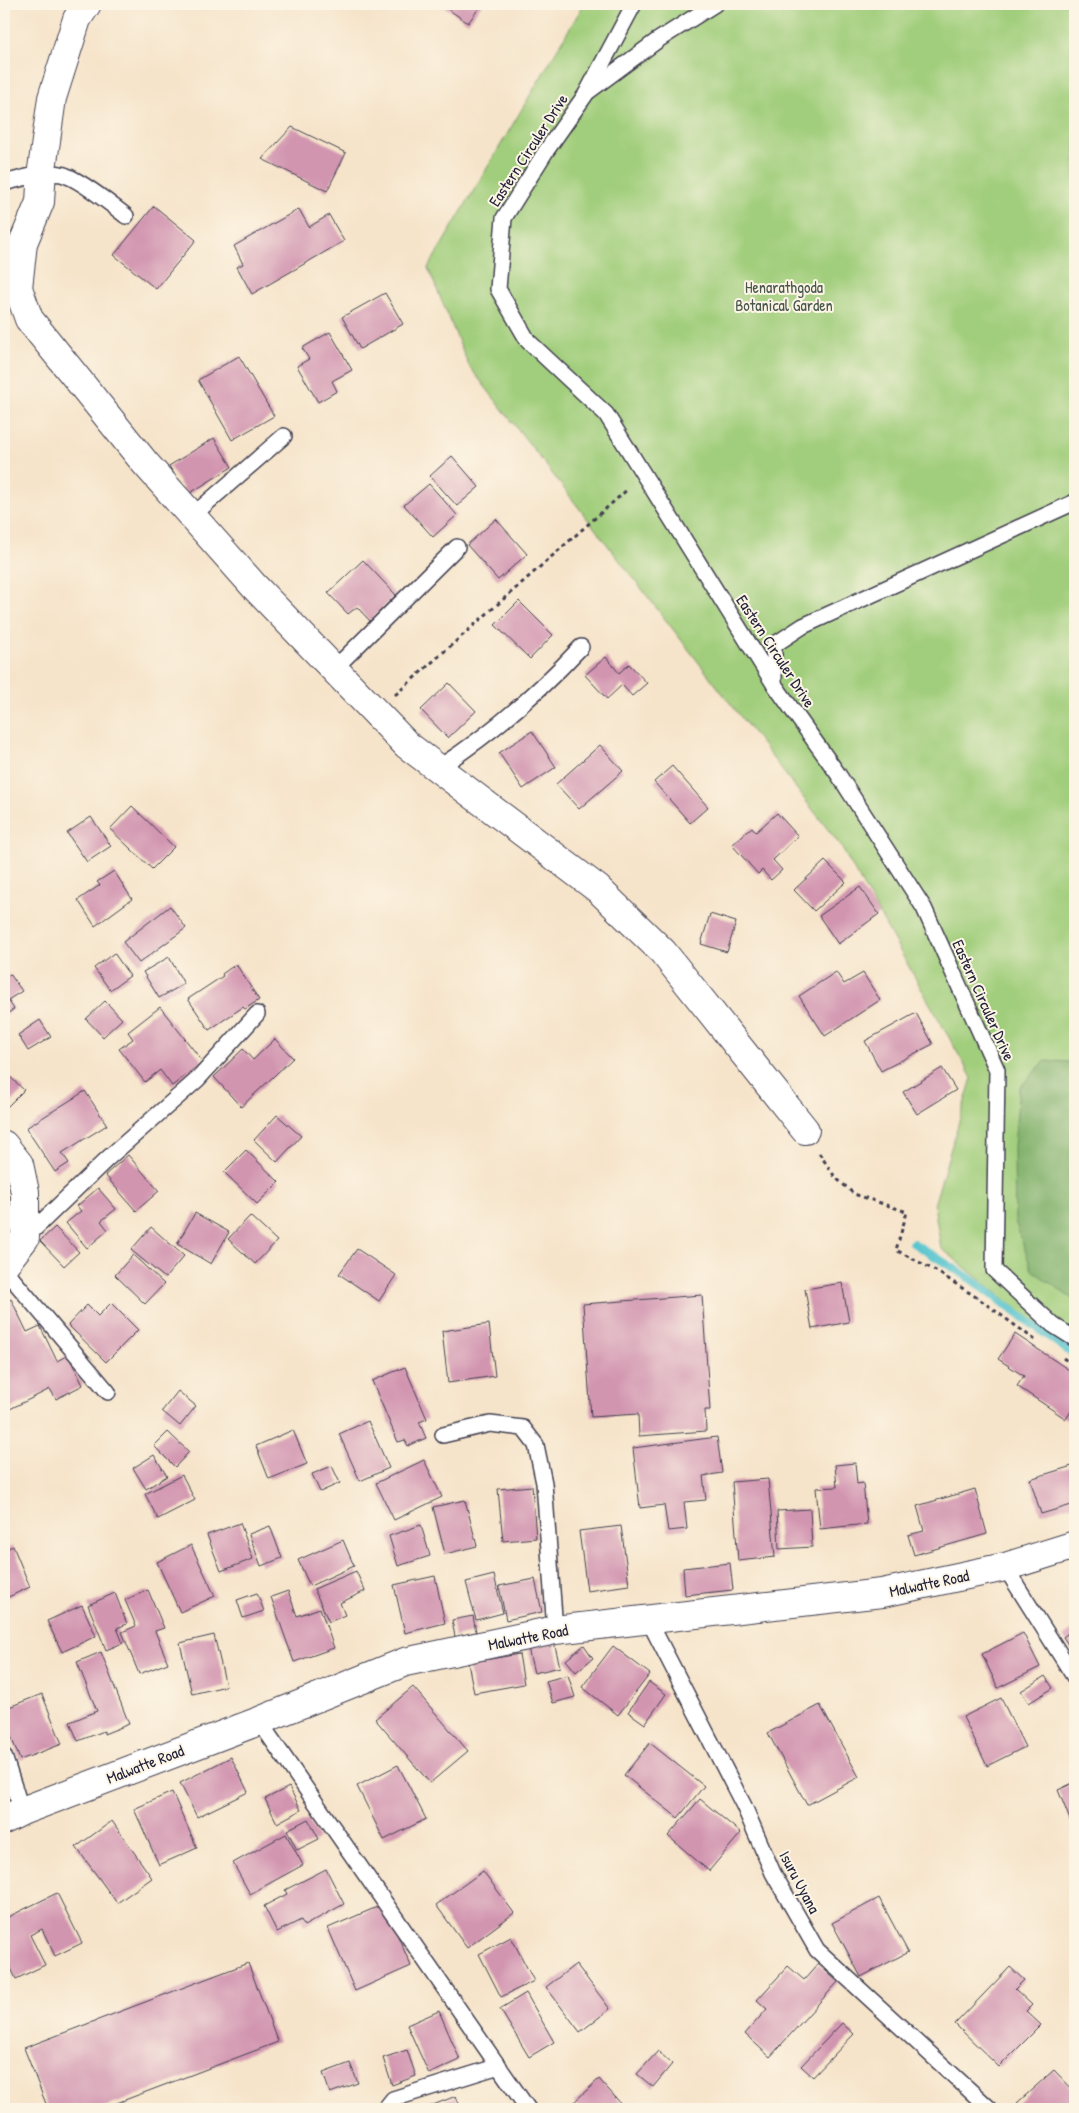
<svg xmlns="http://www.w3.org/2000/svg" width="1079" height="2113" viewBox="0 0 1079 2113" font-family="'Patrick Hand',sans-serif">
	<rect width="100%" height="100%" fill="#fcf5e5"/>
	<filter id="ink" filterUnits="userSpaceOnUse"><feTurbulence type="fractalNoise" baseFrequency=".02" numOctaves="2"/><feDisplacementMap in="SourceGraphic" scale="10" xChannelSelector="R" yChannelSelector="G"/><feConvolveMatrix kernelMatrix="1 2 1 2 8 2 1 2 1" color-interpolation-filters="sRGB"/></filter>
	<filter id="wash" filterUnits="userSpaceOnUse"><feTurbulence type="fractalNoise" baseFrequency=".0096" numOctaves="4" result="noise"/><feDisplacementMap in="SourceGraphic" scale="20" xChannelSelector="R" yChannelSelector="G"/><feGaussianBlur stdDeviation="1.12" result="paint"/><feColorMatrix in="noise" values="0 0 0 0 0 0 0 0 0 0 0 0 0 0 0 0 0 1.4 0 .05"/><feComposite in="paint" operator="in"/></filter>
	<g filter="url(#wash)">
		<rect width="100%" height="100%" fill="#f6e4ca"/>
		<path fill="#a1ce7b" stroke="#62785b" d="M 584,4 L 1075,4 L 1075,1349 C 1028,1320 985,1284 941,1248 L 934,1205 L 972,1078 L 840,845 L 469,366 L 428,268 Z"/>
		<polygon fill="#80b16b" stroke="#516a53" points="1045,1061 1075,1062 1075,1301 1032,1270 1015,1221 1014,1147 1019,1088"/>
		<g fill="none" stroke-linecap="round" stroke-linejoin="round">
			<polyline stroke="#58c5cf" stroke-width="8" points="913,1243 968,1277 1075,1356"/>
		</g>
		<g id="blocks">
			<g fill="#d295b0">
				<polygon points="443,4 482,4 468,23 442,5"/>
				<polygon points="292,127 346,153 327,191 262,159"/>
				<polygon points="154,206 196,240 156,289 114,255"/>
				<polygon points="299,209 309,227 329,215 344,241 252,294 237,267 243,264 234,246"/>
				<polygon points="385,293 403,324 360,349 342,317"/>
				<polygon points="330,332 352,370 332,381 337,391 318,402 297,366 309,359 302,348"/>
				<polygon points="239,356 274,416 232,440 198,380"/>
				<polygon points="214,438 232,467 187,495 169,466"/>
				<polygon points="452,456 479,487 457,506 430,476"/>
				<polygon points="429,484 457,515 433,537 404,505"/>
				<polygon points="496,519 527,554 498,580 467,545"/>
				<polygon points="363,560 396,595 370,621 357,607 348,614 328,593"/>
				<polygon points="519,601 553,635 530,659 495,625"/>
				<polygon points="606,657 619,673 629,664 647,683 632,696 622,685 607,699 585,675"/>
				<polygon points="449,683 476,711 448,738 421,710"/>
				<polygon points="532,731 556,767 523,789 499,753"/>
				<polygon points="600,745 623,771 579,809 556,784"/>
				<polygon points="672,766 708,807 690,823 654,782"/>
				<polygon points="132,806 174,847 152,869 110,829"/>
				<polygon points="777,813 798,836 773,860 782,870 771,880 762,870 758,874 732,845 752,827 756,832"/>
				<polygon points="91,817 111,846 87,862 67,833"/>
				<polygon points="825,861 846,882 814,911 794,890"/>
				<polygon points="114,871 132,899 95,926 78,900 100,885 97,882"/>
				<polygon points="860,887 879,914 838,944 819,916"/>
				<polygon points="170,906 186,928 139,963 123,942"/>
				<polygon points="710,914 736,922 727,952 701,944"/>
				<polygon points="114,953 130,976 110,990 94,968"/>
				<polygon points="169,957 184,984 159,998 143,972"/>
				<polygon points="236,964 259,1000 245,1009 243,1007 209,1030 188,999 223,976 222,974"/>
				<polygon points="836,972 844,984 863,973 880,1000 825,1036 799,996"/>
				<polygon points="10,974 22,991 8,1000 14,1009 4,1016 4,979"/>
				<polygon points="105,1001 122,1019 103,1037 86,1019"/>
				<polygon points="160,1007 203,1062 172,1086 160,1070 145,1082 119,1049 133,1039 128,1032"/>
				<polygon points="916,1013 933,1044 881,1071 865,1041"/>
				<polygon points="40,1020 51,1037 28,1051 18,1035"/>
				<polygon points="275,1039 293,1058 241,1107 214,1077 243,1049 253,1060"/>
				<polygon points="942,1068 956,1090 917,1114 903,1092"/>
				<polygon points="4,1071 24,1090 4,1110"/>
				<polygon points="85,1091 107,1125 62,1153 69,1163 55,1172 26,1128"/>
				<polygon points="277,1115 301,1136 277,1162 254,1140"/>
				<polygon points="246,1150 279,1182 257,1204 224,1172"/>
				<polygon points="128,1155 159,1191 136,1211 105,1175"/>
				<polygon points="98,1188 116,1209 101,1221 108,1230 87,1248 66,1223 81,1211 77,1206"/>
				<polygon points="195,1213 229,1232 211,1264 177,1244"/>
				<polygon points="250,1216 277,1241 255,1264 228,1239"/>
				<polygon points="55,1227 79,1252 64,1266 40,1241"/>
				<polygon points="151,1227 184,1256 165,1278 131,1250"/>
				<polygon points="357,1249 396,1275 379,1301 339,1274"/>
				<polygon points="133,1255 164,1284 145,1304 115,1275"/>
				<polygon points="842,1283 849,1322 812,1329 805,1289"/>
				<polygon points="702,1295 710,1410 705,1410 706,1431 639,1436 638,1414 591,1417 583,1304"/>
				<polygon points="11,1299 27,1332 40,1326 57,1361 68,1355 83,1385 56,1399 50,1389 8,1410 4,1401 4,1303"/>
				<polygon points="111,1303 138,1330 106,1362 68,1325 87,1305 98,1316"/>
				<polygon points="489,1324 495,1376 448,1383 442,1331"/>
				<polygon points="1015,1334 1075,1374 1075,1405 1066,1419 1017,1386 1024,1376 998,1359"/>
				<polygon points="405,1367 427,1419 419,1422 426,1438 408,1446 405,1440 398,1442 372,1381"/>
				<polygon points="178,1391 196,1406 180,1426 162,1411"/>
				<polygon points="368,1421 389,1468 360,1481 339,1434"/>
				<polygon points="293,1430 307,1464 269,1479 256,1446"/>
				<polygon points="168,1432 189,1452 175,1467 154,1446"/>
				<polygon points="717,1437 722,1473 703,1476 706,1500 684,1502 687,1529 668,1531 664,1505 640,1508 633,1448"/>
				<polygon points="154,1455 167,1476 146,1489 133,1468"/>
				<polygon points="424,1460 442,1497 394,1520 376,1483"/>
				<polygon points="855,1463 857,1484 863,1483 867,1524 820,1529 816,1488 837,1487 835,1465"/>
				<polygon points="332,1466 340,1483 320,1492 312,1474"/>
				<polygon points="1072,1466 1075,1477 1075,1504 1041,1514 1030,1479"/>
				<polygon points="182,1475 195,1500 158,1519 145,1494"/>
				<polygon points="768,1479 775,1557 738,1561 732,1482"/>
				<polygon points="532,1486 536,1538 503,1541 498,1489"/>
				<polygon points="975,1489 987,1534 914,1555 908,1535 924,1531 917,1506"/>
				<polygon points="465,1500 477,1546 445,1554 433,1507"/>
				<polygon points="810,1509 812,1547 779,1549 777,1511"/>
				<polygon points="240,1523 253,1559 221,1571 207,1535"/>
				<polygon points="421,1525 430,1556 398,1566 389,1536"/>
				<polygon points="270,1526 282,1558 261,1566 249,1534"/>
				<polygon points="621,1526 629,1585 587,1591 579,1531"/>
				<polygon points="343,1540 354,1566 310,1586 298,1560"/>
				<polygon points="191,1545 215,1596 180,1612 157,1562"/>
				<polygon points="13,1546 30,1587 4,1599 4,1550"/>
				<polygon points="730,1563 733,1590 685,1595 683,1568"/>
				<polygon points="356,1571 365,1591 340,1603 345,1615 329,1622 314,1589"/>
				<polygon points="494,1575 503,1613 476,1620 466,1582"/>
				<polygon points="435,1576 445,1623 405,1633 394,1585"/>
				<polygon points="535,1579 542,1612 506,1620 499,1586"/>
				<polygon points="148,1590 164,1628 155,1631 168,1663 139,1674 122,1632 136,1626 125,1600"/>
				<polygon points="288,1591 297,1616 320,1608 334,1648 294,1662 271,1597"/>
				<polygon points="115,1593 127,1624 117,1628 123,1643 106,1650 88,1605"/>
				<polygon points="257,1593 264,1611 243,1618 237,1600"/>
				<polygon points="82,1605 96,1636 62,1652 47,1621"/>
				<polygon points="473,1616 476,1632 455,1637 452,1620"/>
				<polygon points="1075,1628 1075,1655 1063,1637"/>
				<polygon points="1023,1633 1040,1667 998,1688 982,1654"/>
				<polygon points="214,1635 226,1686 192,1694 180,1643"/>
				<polygon points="554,1642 560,1667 534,1673 528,1648"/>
				<polygon points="584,1645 593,1658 576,1672 566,1660"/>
				<polygon points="613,1646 650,1674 618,1715 582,1687"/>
				<polygon points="101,1652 129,1724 104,1734 104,1731 78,1741 70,1722 97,1711 77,1662"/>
				<polygon points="519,1654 524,1684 474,1693 468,1663"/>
				<polygon points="568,1675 575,1697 553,1703 546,1681"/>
				<polygon points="1045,1676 1053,1688 1029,1703 1021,1691"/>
				<polygon points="649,1682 666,1694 645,1724 628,1712"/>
				<polygon points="413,1687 468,1751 430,1783 375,1719"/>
				<polygon points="42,1694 62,1744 20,1760 4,1718 4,1709"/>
				<polygon points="1001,1698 1025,1747 987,1766 963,1717"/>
				<polygon points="820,1705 859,1777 807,1805 768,1733"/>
				<polygon points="650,1743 704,1786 678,1818 624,1775"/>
				<polygon points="231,1757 248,1792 197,1817 180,1783"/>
				<polygon points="398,1765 426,1819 384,1840 357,1786"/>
				<polygon points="1075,1782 1075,1832 1058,1790"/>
				<polygon points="289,1787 301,1810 277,1823 265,1799"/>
				<polygon points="172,1792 197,1848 159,1865 134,1809"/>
				<polygon points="700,1799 741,1833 709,1871 668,1836"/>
				<polygon points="308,1819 319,1839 297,1850 287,1830"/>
				<polygon points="112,1821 152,1878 117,1903 76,1847"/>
				<polygon points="286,1834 303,1865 250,1894 233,1863"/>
				<polygon points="326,1869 344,1904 304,1926 301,1920 277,1932 264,1906 287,1894 285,1890"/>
				<polygon points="483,1871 514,1913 467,1948 436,1905"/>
				<polygon points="57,1893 82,1943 55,1956 42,1929 30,1935 45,1965 16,1979 4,1953 4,1919"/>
				<polygon points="879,1898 908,1952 861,1977 832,1923"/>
				<polygon points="384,1904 411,1966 355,1991 328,1928"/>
				<polygon points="511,1937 534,1981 501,1997 479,1954"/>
				<polygon points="248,1963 278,2042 101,2109 48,2109 24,2048"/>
				<polygon points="576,1964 610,2009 580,2032 546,1987"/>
				<polygon points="818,1964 838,1982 770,2057 745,2034 767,2009 757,2000 788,1966 804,1980"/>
				<polygon points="1010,1967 1024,1980 1015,1989 1032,2005 1026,2011 1041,2025 999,2067 955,2024"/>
				<polygon points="526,1993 554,2042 529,2057 500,2009"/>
				<polygon points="439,2011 460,2060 429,2074 407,2025"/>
				<polygon points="842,2023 854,2034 813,2077 801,2066"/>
				<polygon points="407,2050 416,2076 392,2085 383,2058"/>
				<polygon points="658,2051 672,2064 653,2087 637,2074"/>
				<polygon points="350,2063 358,2083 330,2093 323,2073"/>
				<polygon points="1054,2070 1075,2092 1075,2109 1024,2109 1017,2103"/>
				<polygon points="599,2079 624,2107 622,2109 580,2109 574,2102"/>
				<polygon points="456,2096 461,2109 423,2109"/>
			</g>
		</g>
	</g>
	<g filter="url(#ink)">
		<use href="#blocks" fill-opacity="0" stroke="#423f50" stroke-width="1"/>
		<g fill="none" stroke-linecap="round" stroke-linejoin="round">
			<g stroke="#423f50" stroke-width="18">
				<g id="service">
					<polyline points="634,4 586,94 546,151 504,218 498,289 528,341 606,414 774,684 838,774 924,908 997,1070 994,1270 1053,1325 1075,1339"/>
					<polyline points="589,91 658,40 715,4"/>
					<path d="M 4,183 C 19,179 46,171 61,174 C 77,177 112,205 126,216"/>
					<polyline points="192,516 284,436"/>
					<polyline points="334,669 457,547"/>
					<polyline points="774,684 774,645 803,626 1075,502"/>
					<path d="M 438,768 C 491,734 538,693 581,647"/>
					<polyline points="25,1238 107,1159 198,1079 257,1014"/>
					<polyline points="4,1269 108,1392"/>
					<polyline points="443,1435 490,1424 523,1428 536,1445 544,1483 555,1630"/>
					<polyline points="1005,1567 1075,1678"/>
					<polyline points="648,1619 744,1806 773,1873 817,1950 990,2109"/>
					<polyline points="259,1721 528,2109"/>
					<polyline points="4,1756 22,1811"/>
					<polyline points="385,2109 393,2099 499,2066"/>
				</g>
			</g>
			<g stroke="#423f50" stroke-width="30">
				<g id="minor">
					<polyline points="87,4 77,19 52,98 42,169 40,202 23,243 18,288 29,319 145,463 254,586 407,745 598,889 663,952 805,1130"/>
					<polyline points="4,1145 19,1164 25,1192 25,1238 4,1265"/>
				</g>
			</g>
			<g stroke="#423f50" stroke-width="30">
				<polyline id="tertiary" points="4,1820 22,1811 259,1721 405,1662 555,1630 882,1593 1005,1567 1075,1545"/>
			</g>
			<g stroke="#423f50" stroke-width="3" stroke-dasharray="4 4" stroke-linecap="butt">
				<polyline points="395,695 628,489"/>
				<polyline points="819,1153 835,1177 854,1194 907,1212 896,1250 936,1271 979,1299 1035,1340"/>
				<polyline points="1063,1358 1075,1366"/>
			</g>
			<use href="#service" stroke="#fff" stroke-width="15"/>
			<use href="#minor" stroke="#fff" stroke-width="28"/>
			<use href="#tertiary" stroke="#fff" stroke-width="28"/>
		</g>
	</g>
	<g text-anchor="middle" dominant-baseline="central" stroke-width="4" stroke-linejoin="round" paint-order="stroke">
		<g font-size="16" fill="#22223b" stroke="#fcf5e5">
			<text transform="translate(528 150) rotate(-57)">Eastern Circuler Drive</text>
			<text transform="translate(776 651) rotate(57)">Eastern Circuler Drive</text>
			<text transform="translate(984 1000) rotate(66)">Eastern Circuler Drive</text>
			<text transform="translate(929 1583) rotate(-12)">Malwatte Road</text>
			<text transform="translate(528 1637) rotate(-11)">Malwatte Road</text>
			<text transform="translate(145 1764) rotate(-21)">Malwatte Road</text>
			<text transform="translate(800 1882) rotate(62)">Isuru Uyana</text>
		</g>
		<g font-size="16" fill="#48564e" stroke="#fcf5e5">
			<text x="784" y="287">Henarathgoda<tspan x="784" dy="18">Botanical Garden</tspan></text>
		</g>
	</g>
	<rect width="1079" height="2113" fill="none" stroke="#fcf5e5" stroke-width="20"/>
</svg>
